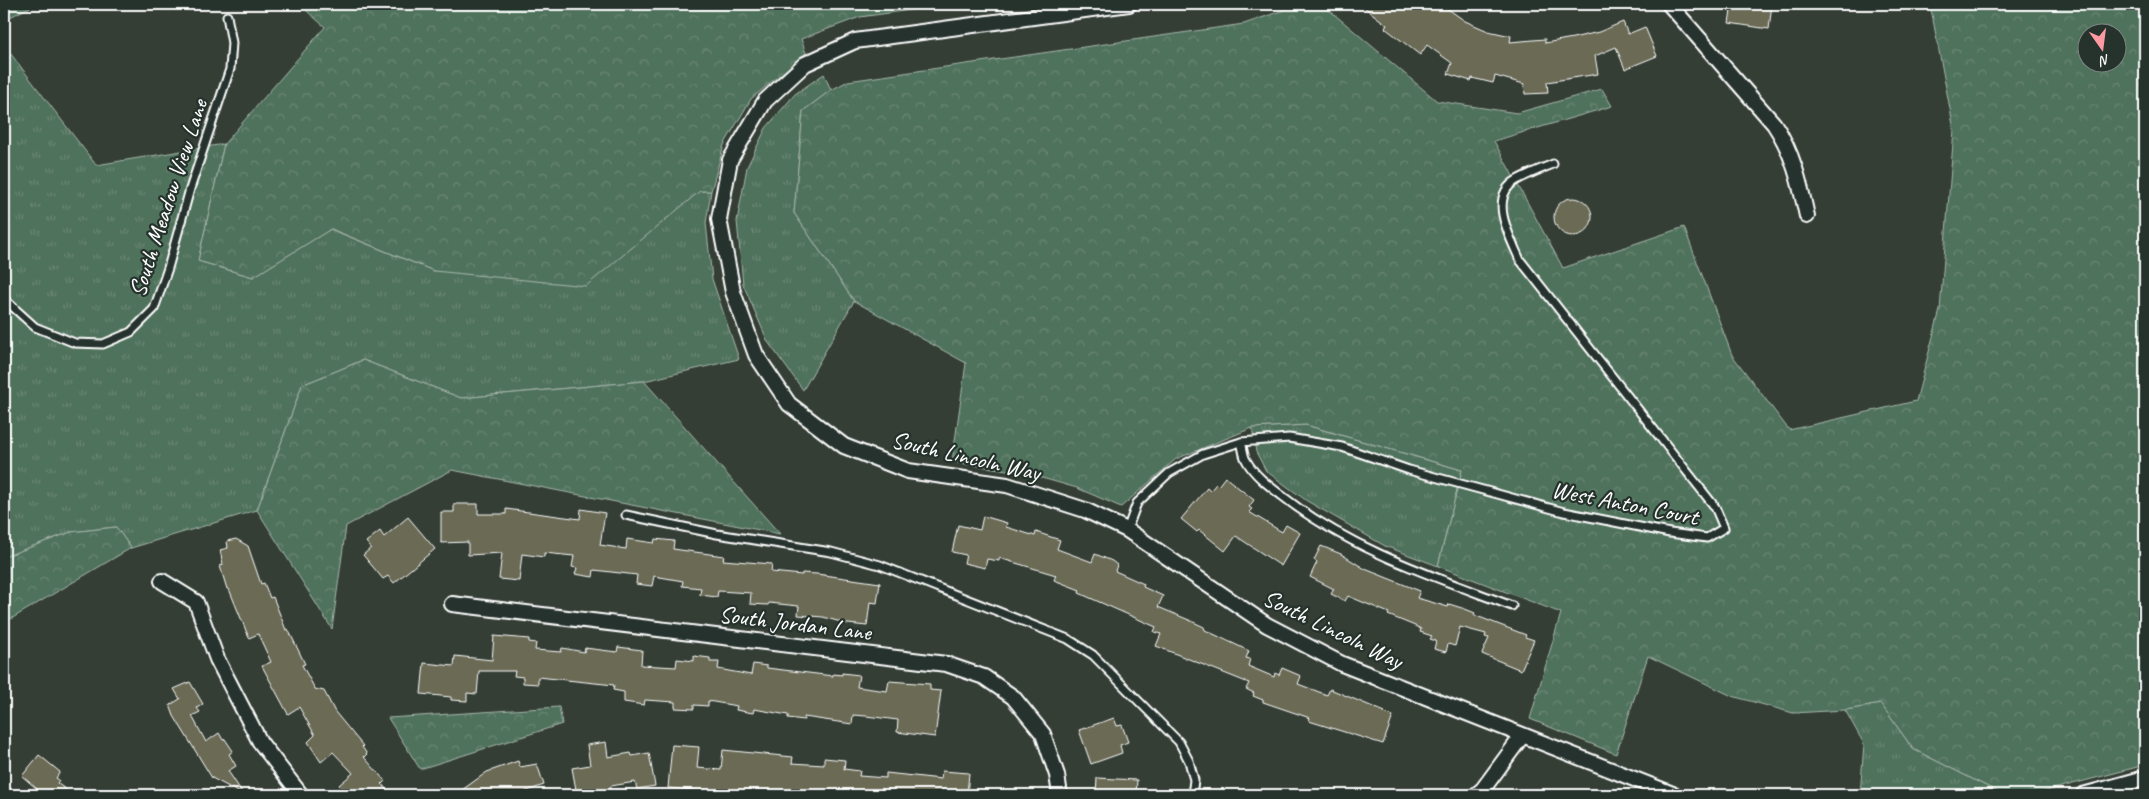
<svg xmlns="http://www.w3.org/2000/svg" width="2149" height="799" viewBox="0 0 2149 799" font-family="Caveat,sans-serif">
	<defs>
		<pattern id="grass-tufts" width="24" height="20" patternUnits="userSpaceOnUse" patternTransform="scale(1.25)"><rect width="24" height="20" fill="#50725c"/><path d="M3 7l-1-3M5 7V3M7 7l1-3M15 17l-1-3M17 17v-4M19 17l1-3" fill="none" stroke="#6a8774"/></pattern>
		<pattern id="forest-crowns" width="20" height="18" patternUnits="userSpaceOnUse" patternTransform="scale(1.25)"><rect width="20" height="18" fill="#50725c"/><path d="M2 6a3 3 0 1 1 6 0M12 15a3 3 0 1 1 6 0" fill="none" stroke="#6a8774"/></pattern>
	</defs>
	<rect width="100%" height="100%" fill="#343e35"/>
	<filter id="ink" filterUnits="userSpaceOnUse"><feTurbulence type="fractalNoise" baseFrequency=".02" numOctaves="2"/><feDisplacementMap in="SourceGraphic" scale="10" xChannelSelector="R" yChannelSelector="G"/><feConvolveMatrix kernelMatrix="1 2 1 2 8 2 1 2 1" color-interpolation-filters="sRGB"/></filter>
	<g filter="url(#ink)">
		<g fill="url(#grass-tufts)" stroke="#a8b8ae">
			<polygon points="4,4 36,4 4,20"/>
			<polygon points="4,45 96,165 224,144 198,261 253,277 330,229 434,271 700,191 711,191 706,223 712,279 739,359 644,381 461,398 363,360 302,385 257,510 131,548 116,527 71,532 4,557"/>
			<polygon points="824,74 831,90 803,111 794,213 854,301 803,390 768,342 743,284 737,221 747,167 766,128 795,94"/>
			<polygon points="1306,425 1462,470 1438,566 1385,546 1307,501 1266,471 1256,452 1252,428"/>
			<polygon points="1881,704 1913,749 2004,795 1860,795 1864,744 1845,710"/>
		</g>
		<g fill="url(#forest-crowns)" stroke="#a8b8ae" fill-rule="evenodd">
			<polygon points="299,4 955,4 860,17 801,39 806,53 751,99 724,145 711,191 700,191 586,286 434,271 331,229 253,277 198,261 224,144 325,27"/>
			<path d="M 1295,4 L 1322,4 L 1437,101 L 1517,113 L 1602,89 L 1612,106 L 1494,141 L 1563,268 L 1684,227 L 1732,355 L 1789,430 L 1916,401 L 1940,310 L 1954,130 L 1930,4 L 2145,4 L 2145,765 L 2031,795 L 2004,795 L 1913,749 L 1881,704 L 1845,710 L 1793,713 L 1732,696 L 1648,656 L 1616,754 L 1530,719 L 1561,613 L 1438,566 L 1462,470 L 1306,425 L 1252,428 L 1176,459 L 1121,507 L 1077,488 L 1021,472 L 952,462 L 966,363 L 854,301 L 794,213 L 803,111 L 831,90 L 848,81 L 1244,24 L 1284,10 ZM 2086,32 L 2116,32 L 2116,62 L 2086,62 Z"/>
			<polygon points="363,360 461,398 644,381 780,534 452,470 346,526 332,629 257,510 302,385"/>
			<polygon points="116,527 131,548 4,623 4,557 71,532"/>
			<polygon points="559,707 562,724 420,769 388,718"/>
		</g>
		<g fill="#6a6a55" stroke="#fff">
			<polygon points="1360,4 1441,4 1465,21 1488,31 1511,36 1510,42 1545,39 1545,43 1573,38 1599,32 1623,22 1628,34 1645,27 1657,56 1625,69 1616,47 1595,56 1598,74 1547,82 1548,93 1525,94 1524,84 1495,76 1493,83 1472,78 1471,81 1448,74 1452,63 1427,45 1420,55 1385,28 1387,25"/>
			<polygon points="1732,4 1772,4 1769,29 1729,23"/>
			<circle cx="1573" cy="217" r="19"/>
			<polygon points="1225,477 1254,500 1249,507 1252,509 1249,512 1282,532 1286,525 1300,533 1281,566 1236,536 1225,551 1199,530 1197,532 1181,519 1207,488 1210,491 1216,484 1218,486"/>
			<polygon points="454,504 478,504 478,514 506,514 506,509 580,519 581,509 605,513 600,545 626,549 627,539 654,543 655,539 674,541 673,549 724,556 723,560 772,564 771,572 802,575 802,573 817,574 880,583 877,603 870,602 867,626 848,624 823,617 798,615 799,606 769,603 768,605 750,604 751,593 718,591 717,597 700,595 701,588 682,586 683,581 654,576 652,586 636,584 637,575 594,570 593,577 575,574 577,568 572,567 574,556 544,553 544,557 522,554 519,581 499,579 502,553 468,555 468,542 441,543 441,512 454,512"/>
			<polygon points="983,516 1007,523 1006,527 1035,536 1036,532 1060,540 1057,549 1092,562 1095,554 1112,561 1117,565 1115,571 1144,584 1143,587 1163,596 1158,607 1189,620 1204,627 1205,630 1249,651 1246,658 1250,659 1248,666 1274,677 1275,673 1279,675 1282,668 1301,676 1298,684 1327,695 1330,689 1385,712 1384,713 1393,716 1383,744 1309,721 1310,718 1263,702 1263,700 1253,696 1254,693 1246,689 1249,683 1156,646 1161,634 1154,632 1156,627 1079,593 1080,590 1054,580 1056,575 999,558 999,561 987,559 985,568 964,563 966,555 952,552 958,525 980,530"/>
			<polygon points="408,517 435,549 394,583 388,576 383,579 363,555 371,548 366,542 380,531 384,537"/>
			<polygon points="236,539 248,546 261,584 264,583 270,598 273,597 286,630 288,629 305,664 302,665 315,689 324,691 335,712 363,746 362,747 367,754 364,757 385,781 382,784 391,795 348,795 339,785 353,773 333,752 321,762 308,742 315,735 299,707 288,714 262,666 271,662 258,634 249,638 229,589 227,589 220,566 223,565 220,550 228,548 227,541"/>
			<polygon points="1321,546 1341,554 1365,569 1420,591 1417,598 1448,607 1449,604 1465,609 1475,613 1474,615 1526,635 1525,637 1534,640 1521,670 1482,654 1489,638 1485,637 1486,634 1460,627 1455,646 1448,644 1446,652 1434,649 1436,641 1430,639 1432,636 1420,632 1421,629 1415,626 1388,615 1389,613 1348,596 1345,601 1331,594 1334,589 1310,577 1317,562 1314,560"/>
			<polygon points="494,636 529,639 529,642 536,643 535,650 561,652 562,648 584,652 585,648 617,652 618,647 642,650 641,665 676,667 677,659 694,661 694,656 710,658 710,662 719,662 718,669 751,675 753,664 767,666 767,668 833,676 833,674 842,675 842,673 859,675 857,687 887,691 889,681 930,684 930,690 941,691 935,737 897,732 898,720 866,716 853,715 852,724 804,717 804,720 788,718 788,715 754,709 753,713 736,710 737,706 708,701 708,706 694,705 694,709 675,708 675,702 645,700 644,705 624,702 624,692 613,690 614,685 538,677 538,684 523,683 523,677 514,676 515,671 479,671 477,694 467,693 467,701 451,700 451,697 421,694 424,663 454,666 455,656 492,660"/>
			<polygon points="190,682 203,704 197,708 200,712 192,716 206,742 219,733 223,740 225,739 233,751 229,754 236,766 228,771 244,795 212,778 174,716 170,705 180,699 174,689"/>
			<polygon points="1114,718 1117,726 1122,725 1128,742 1120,745 1122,753 1091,764 1079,730"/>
			<polygon points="606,742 608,757 631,753 632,756 649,753 655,786 637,789 635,782 611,786 609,792 577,795 572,768 590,765 587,745"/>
			<polygon points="672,745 699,747 697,768 721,770 723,750 793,757 792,763 824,765 824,758 845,760 844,769 860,771 859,776 886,778 886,773 941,779 942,771 969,773 967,795 883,795 884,792 858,790 858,795 757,795 668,788"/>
			<polygon points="39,755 60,772 56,778 59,780 57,783 73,795 44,795 22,776"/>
			<polygon points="518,761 520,767 537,764 544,785 524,792 525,795 455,795 487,772"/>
			<polygon points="1097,778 1137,780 1136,795 1096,795"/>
		</g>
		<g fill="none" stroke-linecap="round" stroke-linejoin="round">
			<g stroke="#fff" stroke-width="11">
				<g id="service">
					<polyline points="4,299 35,327 75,343 103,344 131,332 154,309 168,268 190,189 230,69 232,43 227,16"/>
					<path d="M 1241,442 C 1243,447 1243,455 1246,460 C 1254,475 1269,486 1281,495 C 1349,549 1432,576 1512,606"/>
					<polyline points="626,515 717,534 831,552 880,565 1068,639 1093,655 1179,742 1189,761 1194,780 1192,795"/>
					<path d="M 1127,530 L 1137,503 L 1169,473 L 1203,454 L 1241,442 L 1289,438 L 1342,447 L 1409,470 L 1564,512 L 1670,533 L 1707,538 L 1724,528 L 1715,507 L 1520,260 C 1510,237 1487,197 1517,180 C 1528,174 1541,169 1553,164"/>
				</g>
			</g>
			<g stroke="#fff" stroke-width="18">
				<g id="minor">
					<polyline points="1129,4 855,41 805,64 765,101 730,160 719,219 733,292 756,355 789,404 844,446 908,471 1007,485 1085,510 1127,530 1267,625 1342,664 1675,795"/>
					<path d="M 1669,4 L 1774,124 C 1793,152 1800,184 1807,216"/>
					<polyline points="162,581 196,602 217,659 260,742 301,795"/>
					<polyline points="452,604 946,664 984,677 1013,697 1043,734 1057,775 1060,795"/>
					<polyline points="1476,795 1483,789 1522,736"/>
					<polyline points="2083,795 2145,778"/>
				</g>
			</g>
			<use href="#service" stroke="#26332d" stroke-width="7"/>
			<use href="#minor" stroke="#26332d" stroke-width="14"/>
		</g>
	</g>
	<g text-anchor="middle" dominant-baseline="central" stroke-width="4.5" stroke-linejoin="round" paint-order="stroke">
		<g font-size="24" fill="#fff" stroke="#26332d">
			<text transform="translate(168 198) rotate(-72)">South Meadow View Lane</text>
			<text transform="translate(966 456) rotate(13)">South Lincoln Way</text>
			<text transform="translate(1625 503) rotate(11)">West Anton Court</text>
			<text transform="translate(795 623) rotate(7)">South Jordan Lane</text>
			<text transform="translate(1333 629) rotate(26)">South Lincoln Way</text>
		</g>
	</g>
	<rect width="2149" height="799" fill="none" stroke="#26332d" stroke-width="20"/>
	<rect x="10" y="10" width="2129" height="779" fill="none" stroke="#fff" stroke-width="2" filter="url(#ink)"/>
	<g transform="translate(2102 48) rotate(166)"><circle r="24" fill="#26332d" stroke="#7d8581"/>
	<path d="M0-4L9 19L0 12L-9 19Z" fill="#ff9aa2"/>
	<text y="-8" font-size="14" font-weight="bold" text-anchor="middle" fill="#ffffff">N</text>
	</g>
</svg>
